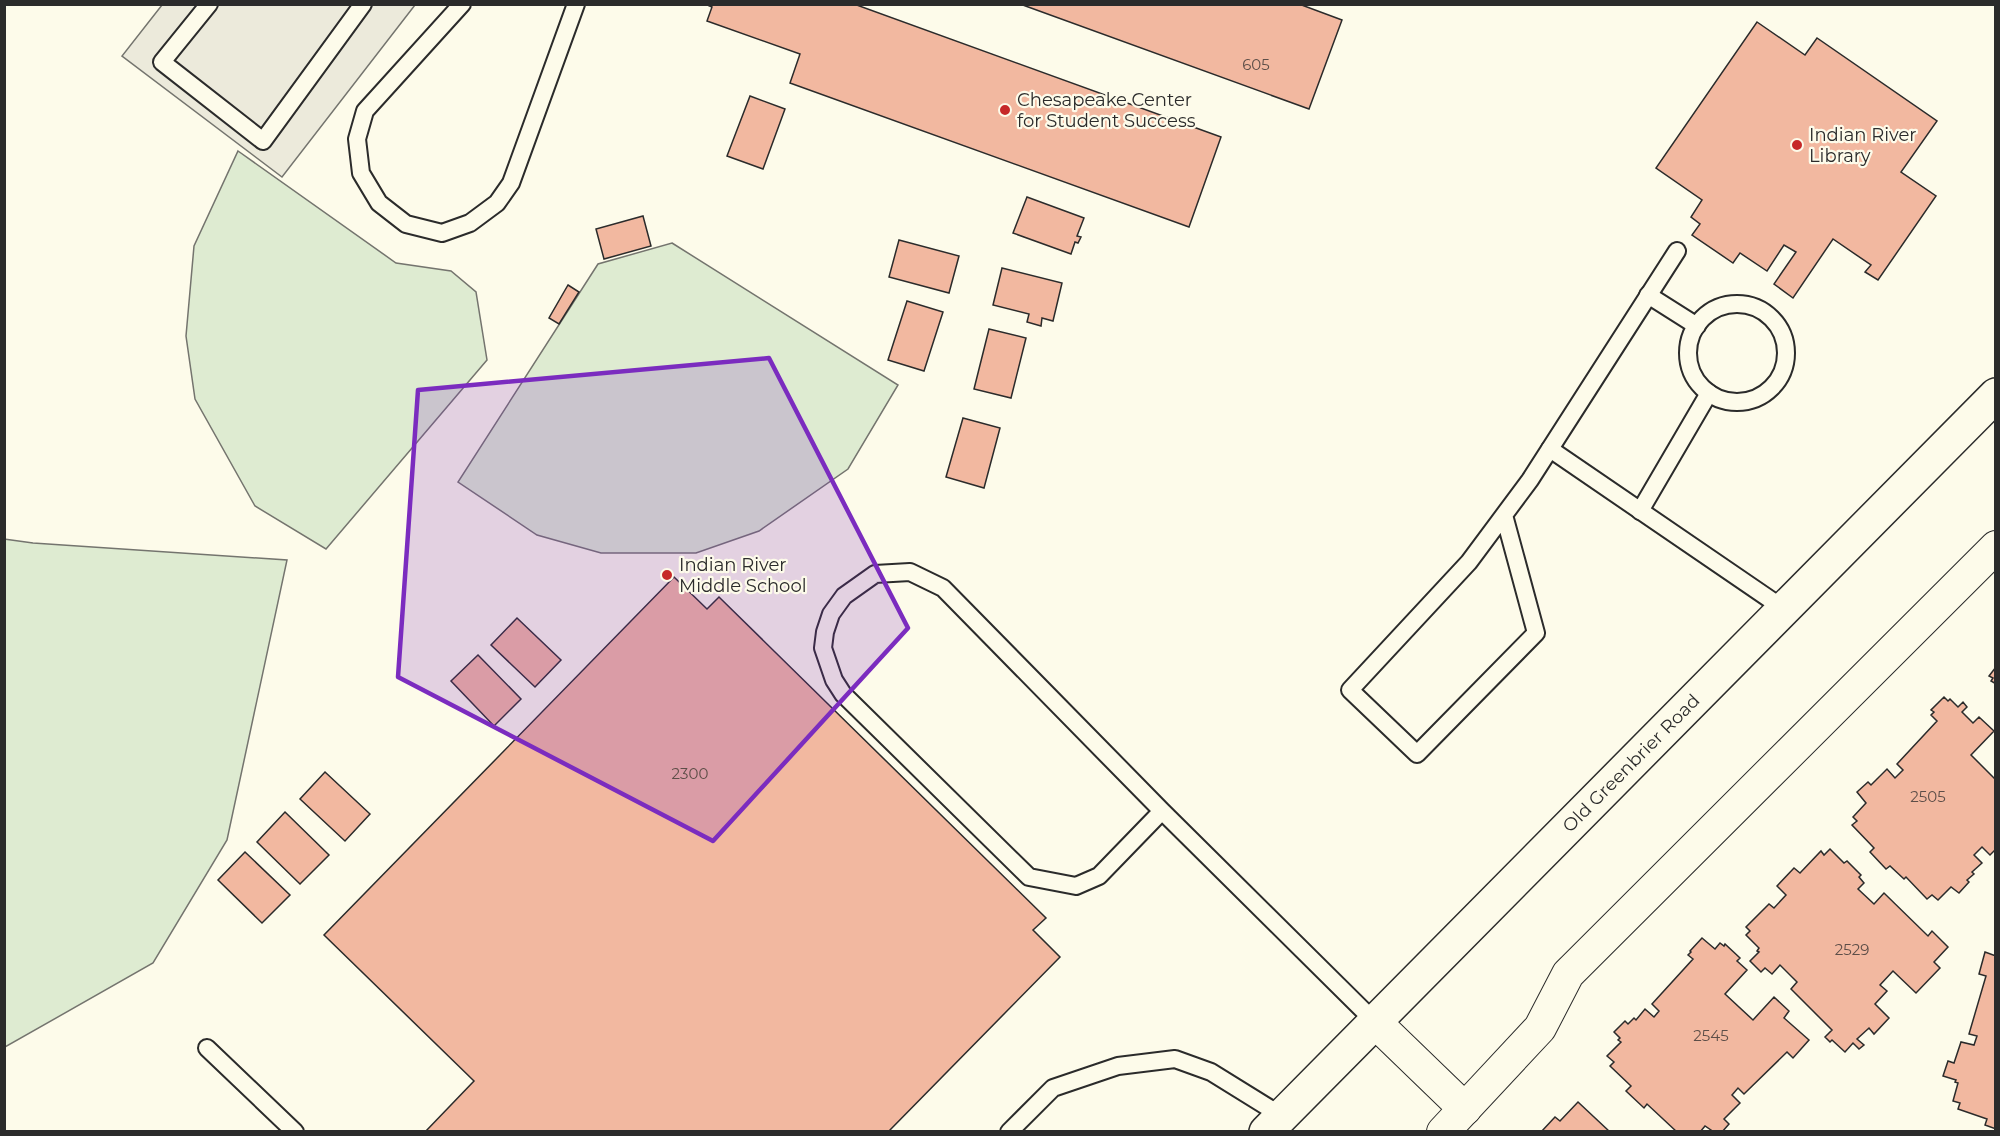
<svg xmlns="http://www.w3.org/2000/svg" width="2000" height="1136" viewBox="0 0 2000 1136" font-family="Montserrat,sans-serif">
	<rect width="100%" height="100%" fill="#fdfbea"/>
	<g fill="#deebd1" stroke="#74746e" stroke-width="1.5">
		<polygon points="238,151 396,263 451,271 476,292 487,360 326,549 255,506 195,399 186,336 194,246"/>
		<polygon points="672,243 898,385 848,469 759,531 696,553 601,553 537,535 458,482 598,264"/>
		<polygon points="4,539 33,543 287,560 227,840 153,963 5,1047"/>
	</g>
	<polygon fill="#eceadb" stroke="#74746e" stroke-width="1.5" points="162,5 415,5 282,177 122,56"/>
	<g fill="#f2b8a0" stroke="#2b2b2b" stroke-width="1.5">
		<polygon points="705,4 854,4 1221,137 1189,227 790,83 800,54 707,21 712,7"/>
		<polygon points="1020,4 1299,4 1342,20 1309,109"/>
		<polygon points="1757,22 1805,55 1817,38 1937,121 1901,172 1936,196 1878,280 1865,272 1871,265 1833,239 1793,298 1774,284 1796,252 1784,245 1767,271 1740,253 1733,263 1692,235 1700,224 1691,217 1702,200 1656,168"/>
		<polygon points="750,96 785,109 763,169 727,156"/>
		<polygon points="1027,197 1084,218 1077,236 1081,237 1078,243 1075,242 1071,254 1013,233"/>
		<polygon points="643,216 651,246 604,259 596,229"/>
		<polygon points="899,240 959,256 949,293 889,277"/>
		<polygon points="1002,268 1062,283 1053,321 1042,318 1041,326 1027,322 1029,314 993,305"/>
		<polygon points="568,285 579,292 559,324 549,318"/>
		<polygon points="907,301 943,312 924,371 888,360"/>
		<polygon points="989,329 1026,338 1011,398 974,389"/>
		<polygon points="963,418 1000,428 984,488 946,477"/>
		<polygon points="674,577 707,609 719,597 1046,918 1033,930 1060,957 888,1132 425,1132 474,1081 324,935"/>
		<polygon points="517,618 561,660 535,687 491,645"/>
		<polygon points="478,655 521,699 494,726 451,681"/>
		<polygon points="1996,667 1996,684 1991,681 1993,678 1989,676"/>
		<polygon points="1944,697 1948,701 1950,699 1958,707 1963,702 1967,707 1962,712 1973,723 1979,717 1994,731 1971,755 1996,780 1996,849 1990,855 1982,847 1974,855 1982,863 1972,872 1974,874 1967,880 1969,882 1959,893 1951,887 1938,900 1932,895 1927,899 1906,877 1904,879 1890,866 1886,869 1870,852 1874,848 1852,825 1857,821 1853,817 1866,803 1857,792 1868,782 1871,785 1887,769 1895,778 1903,770 1897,764 1937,721 1931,715 1934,712 1931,710"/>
		<polygon points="325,772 370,814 345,841 300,799"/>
		<polygon points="285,812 329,855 300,884 257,842"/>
		<polygon points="1830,849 1844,863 1847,861 1861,875 1859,877 1864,883 1858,889 1874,904 1884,893 1928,936 1932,931 1948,947 1934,962 1940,968 1916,993 1893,971 1880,985 1887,991 1875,1004 1889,1018 1874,1034 1869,1028 1857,1039 1864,1045 1859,1049 1853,1043 1845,1052 1832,1040 1830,1042 1825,1037 1832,1030 1791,989 1797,982 1780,965 1772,974 1765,968 1761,972 1750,961 1759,952 1757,951 1759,948 1746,935 1750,931 1746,927 1769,904 1774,908 1786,895 1777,886 1794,868 1800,873 1821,851 1824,855"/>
		<polygon points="245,852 290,895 262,923 218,880"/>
		<polygon points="1702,938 1715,949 1720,943 1724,946 1725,944 1740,958 1737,961 1747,970 1725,994 1753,1020 1774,997 1789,1011 1784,1018 1809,1040 1793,1058 1787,1052 1744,1094 1738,1088 1732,1095 1740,1103 1724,1119 1729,1124 1722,1132 1714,1132 1705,1126 1700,1132 1677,1132 1647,1104 1644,1108 1626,1091 1631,1086 1610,1066 1614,1062 1607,1056 1621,1042 1618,1040 1620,1038 1614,1032 1625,1021 1628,1024 1634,1018 1636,1020 1645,1009 1654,1017 1659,1011 1652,1004 1693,959 1688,955 1691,952 1690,951"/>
		<polygon points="1985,952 1996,956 1996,1129 1985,1125 1987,1119 1958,1109 1960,1103 1953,1101 1958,1083 1955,1082 1956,1080 1943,1076 1948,1061 1954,1063 1961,1042 1974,1045 1977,1036 1969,1034 1986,976 1979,974"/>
		<polygon points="1578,1102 1610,1132 1541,1132 1555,1117 1560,1121"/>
	</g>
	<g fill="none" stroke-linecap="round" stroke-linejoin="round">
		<g stroke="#2b2b2b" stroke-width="20">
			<g id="lane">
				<polyline points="209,4 162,62 263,141 363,4"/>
				<polyline points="462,4 365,111 357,139 361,173 379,203 406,224 442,233 470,223 497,203 511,183 576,4"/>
				<polyline points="1648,295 1697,326"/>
				<circle cx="1737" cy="353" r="49"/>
				<polyline points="1550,449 1784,609"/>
				<polyline points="1640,511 1709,393"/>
				<polyline points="1504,515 1536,633 1417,754 1350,690 1469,562 1530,480 1677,251"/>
				<polyline points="1162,811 1099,876 1076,886 1029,877 843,694 834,680 823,648 825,632 831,614 844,596 875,574 910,572 943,588 1162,811 1375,1022"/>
				<polyline points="207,1048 295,1132"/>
				<polyline points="1009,1132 1053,1088 1118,1066 1175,1059 1211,1072 1282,1116"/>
			</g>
		</g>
		<g stroke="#2b2b2b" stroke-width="34">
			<g id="street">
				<polyline points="1375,1022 1465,1109"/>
				<polyline points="1443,1132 1540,1028 1568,974 1996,547"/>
			</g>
		</g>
		<g stroke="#2b2b2b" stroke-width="36">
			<g id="secondary">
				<path id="s1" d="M 1266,1132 L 1996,395"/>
			</g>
		</g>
		<use href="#lane" stroke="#fdfbea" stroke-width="16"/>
		<use href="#street" stroke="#fdfbea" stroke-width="32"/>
		<use href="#secondary" stroke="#fdfbea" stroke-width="33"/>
	</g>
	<path fill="#7b2cbf" fill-opacity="0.2" stroke="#7b2cbf" stroke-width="4.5" stroke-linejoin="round" d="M 769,358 L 908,628 L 713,841 L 398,677 L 418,390 Z"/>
	<g fill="#c62828" stroke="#fdfbea" stroke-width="2">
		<circle cx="1005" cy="110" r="6"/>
		<circle cx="1797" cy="145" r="6"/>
		<circle cx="667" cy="575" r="6"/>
	</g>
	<g text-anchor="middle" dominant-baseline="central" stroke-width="4.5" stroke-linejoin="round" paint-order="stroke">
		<g font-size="15" fill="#5d4e48">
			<text x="1256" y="64">605</text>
			<text x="690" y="773">2300</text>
			<text x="1928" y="796">2505</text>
			<text x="1852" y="949">2529</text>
			<text x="1711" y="1035">2545</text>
		</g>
		<g font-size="18" fill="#2b2b2b" stroke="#fdfbea" text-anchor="start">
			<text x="1017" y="100">Chesapeake Center<tspan x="1017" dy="21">for Student Success</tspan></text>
			<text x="1809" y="135">Indian River<tspan x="1809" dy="21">Library</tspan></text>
			<text x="679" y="565">Indian River<tspan x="679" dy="21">Middle School</tspan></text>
		</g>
		<g font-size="18" fill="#2b2b2b" stroke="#fdfbea">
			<text stroke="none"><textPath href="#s1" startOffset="519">Old Greenbrier Road</textPath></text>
		</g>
	</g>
	<rect width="2000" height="1136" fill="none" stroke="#2b2b2b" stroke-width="12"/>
</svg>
